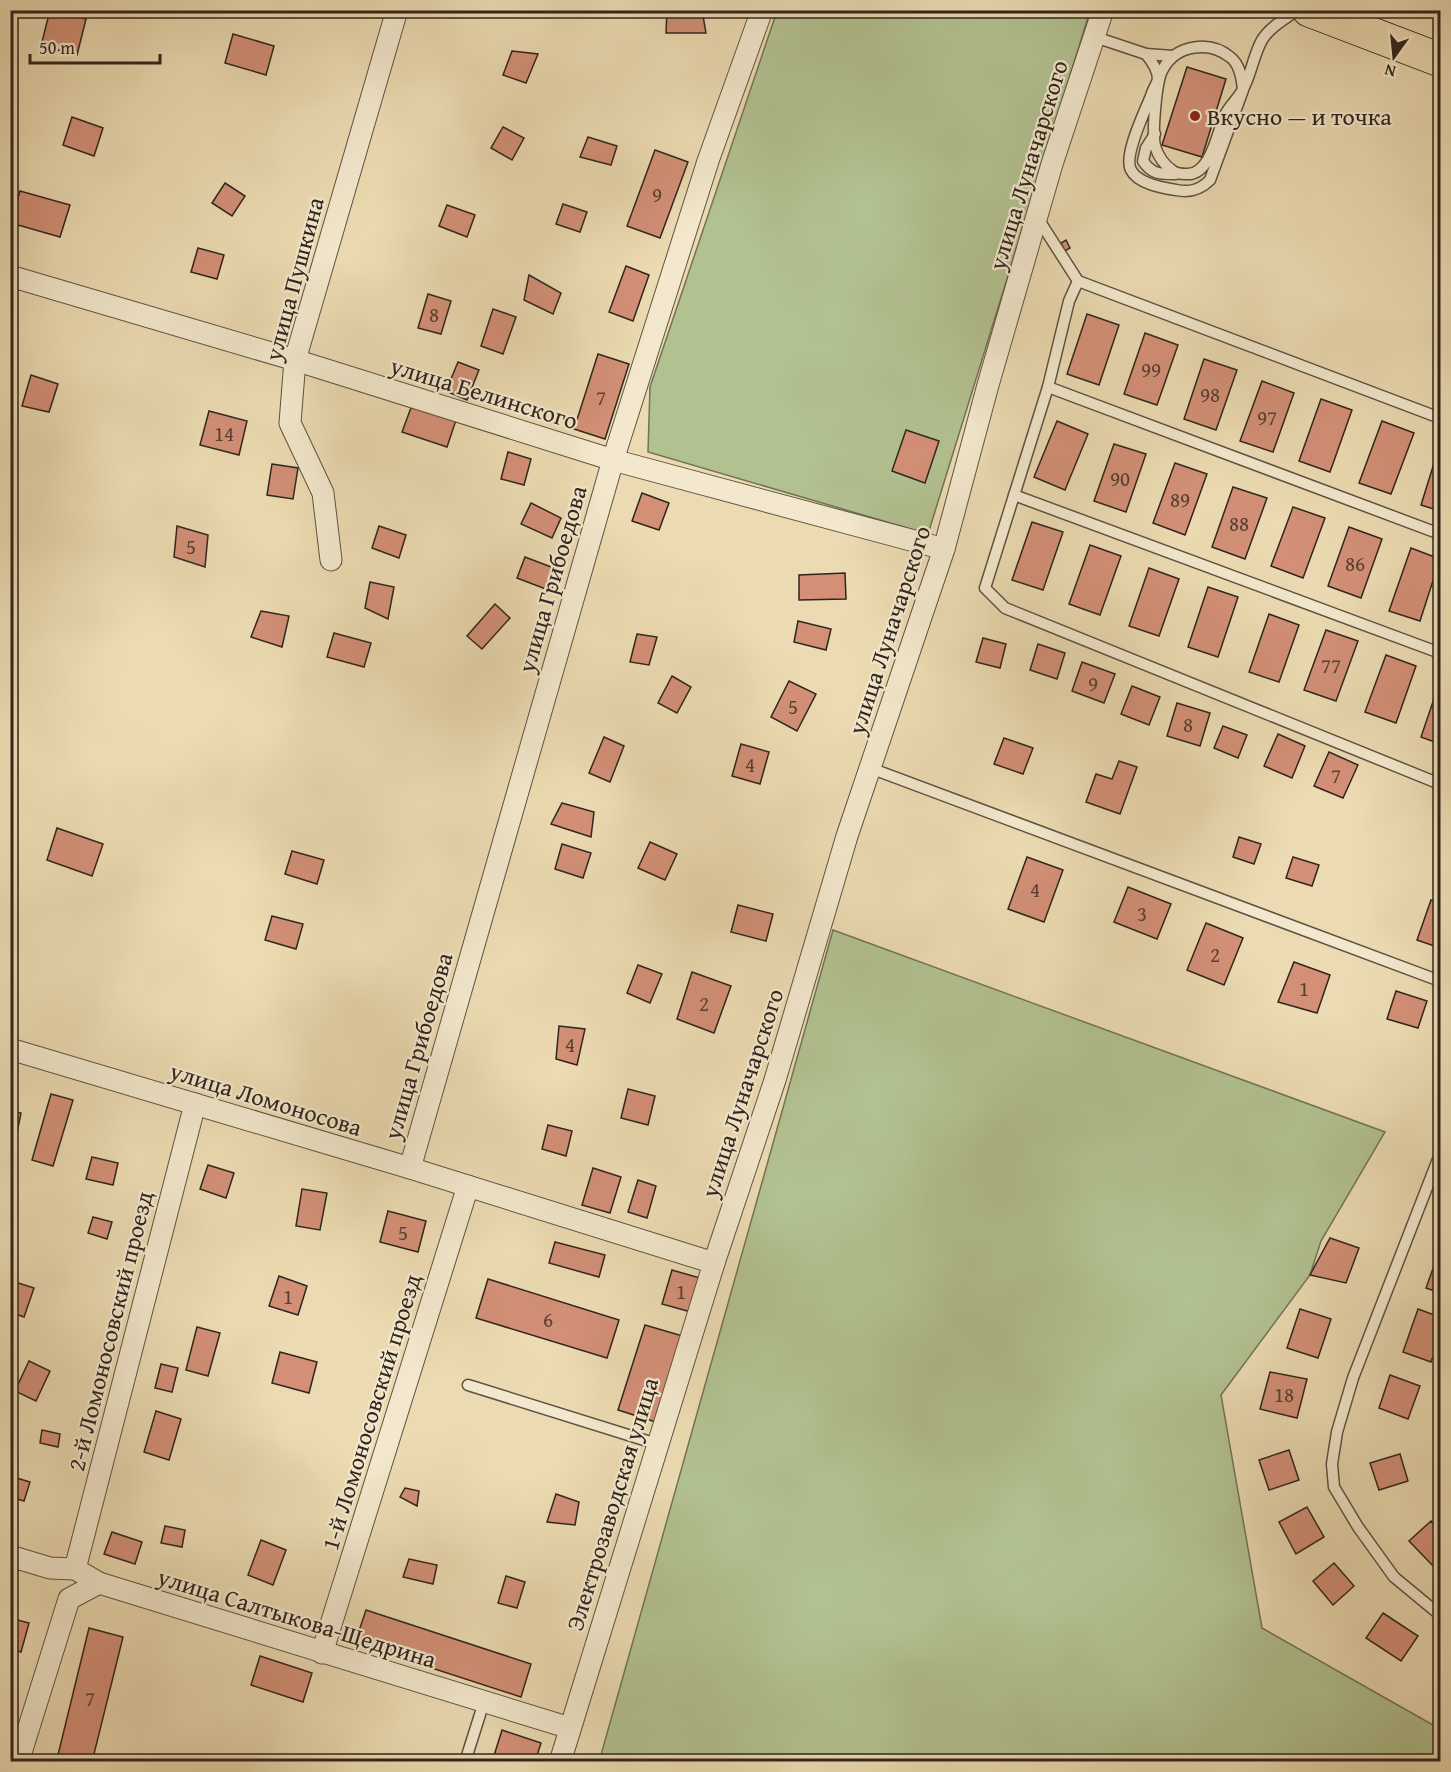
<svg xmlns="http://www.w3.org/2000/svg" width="1451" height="1772" viewBox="0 0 1451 1772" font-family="'Gentium Book Plus',serif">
	<rect width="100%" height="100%" fill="#ecdbb2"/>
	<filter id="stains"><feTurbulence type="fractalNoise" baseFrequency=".00333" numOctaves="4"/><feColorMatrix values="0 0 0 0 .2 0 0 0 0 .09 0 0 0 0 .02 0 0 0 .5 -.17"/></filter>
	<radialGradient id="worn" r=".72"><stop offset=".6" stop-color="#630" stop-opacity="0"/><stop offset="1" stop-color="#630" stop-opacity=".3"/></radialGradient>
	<g fill="#b2c190" stroke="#717357" stroke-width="1.5">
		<polygon points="777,11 1090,11 928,534 648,452 650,387"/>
		<polygon points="833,930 1385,1132 1321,1241 1310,1275 1221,1395 1262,1628 1440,1729 1440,1761 599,1762"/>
	</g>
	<g fill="#d39077" stroke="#30251e" stroke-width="1.5">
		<polygon points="50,10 86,19 77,55 41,46"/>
		<polygon points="667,10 702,10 706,33 666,33"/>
		<polygon points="1063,10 1078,10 1077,17 1062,15"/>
		<polygon points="233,34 274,46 266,75 225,63"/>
		<polygon points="512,51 538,54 526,83 503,75"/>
		<polygon points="1187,67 1226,79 1202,157 1162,145"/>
		<polygon points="72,117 103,128 94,156 63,145"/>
		<polygon points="503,127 524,138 512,160 491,148"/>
		<polygon points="588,137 617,146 611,165 580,157"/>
		<polygon points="655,150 688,162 660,238 627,226"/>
		<polygon points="225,183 245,196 232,216 212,203"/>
		<polygon points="20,191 70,205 60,237 11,223"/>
		<polygon points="563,204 587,212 580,232 556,224"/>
		<polygon points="447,205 475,215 467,237 439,226"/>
		<polygon points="1066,240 1070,248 1065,251 1061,243"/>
		<polygon points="198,248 224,255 217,279 191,272"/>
		<polygon points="626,266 649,275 633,321 609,312"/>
		<polygon points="529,275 561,293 553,314 524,300"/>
		<polygon points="428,294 451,301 441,334 418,328"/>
		<polygon points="493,309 516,317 503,354 481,346"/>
		<polygon points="1087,314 1119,325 1099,385 1067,374"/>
		<polygon points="1145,333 1178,345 1157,405 1124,394"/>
		<polygon points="598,354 629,364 605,439 574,429"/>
		<polygon points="1204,359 1237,370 1216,430 1184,419"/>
		<polygon points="458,362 479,370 467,400 446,391"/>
		<polygon points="31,375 58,384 49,412 22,406"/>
		<polygon points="1262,381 1294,393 1273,452 1240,441"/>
		<polygon points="1321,399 1352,410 1330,472 1299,461"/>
		<polygon points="412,405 456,420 447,447 402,432"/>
		<polygon points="209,411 247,421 239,455 200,445"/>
		<polygon points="1057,421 1088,434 1065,490 1034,477"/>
		<polygon points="1382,421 1414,433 1391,494 1359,483"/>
		<polygon points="906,430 939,441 925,483 892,471"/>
		<polygon points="1114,444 1146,454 1126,512 1094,501"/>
		<polygon points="1440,444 1440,511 1421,505"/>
		<polygon points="508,452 531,459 524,485 501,479"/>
		<polygon points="1175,463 1207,474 1185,535 1153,523"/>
		<polygon points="272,464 298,468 293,499 267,495"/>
		<polygon points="10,467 17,469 10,488"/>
		<polygon points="1233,487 1267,498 1245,559 1212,547"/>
		<polygon points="642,493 669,503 659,530 632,521"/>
		<polygon points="531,503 561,518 552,538 521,524"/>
		<polygon points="1293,507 1325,518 1303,578 1271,566"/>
		<polygon points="1032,522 1063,532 1043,590 1012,580"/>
		<polygon points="177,526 208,535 205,567 174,557"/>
		<polygon points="379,526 406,535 399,558 372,548"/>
		<polygon points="1349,527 1382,539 1361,598 1328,586"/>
		<polygon points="1090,545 1121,556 1100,615 1069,604"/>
		<polygon points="1411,548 1440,559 1420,621 1389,611"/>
		<polygon points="525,557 559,570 551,591 517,578"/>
		<polygon points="1149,568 1179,579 1159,636 1129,626"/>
		<polygon points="845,573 846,599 799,600 799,575"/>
		<polygon points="370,582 394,587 388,619 365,608"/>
		<polygon points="1208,587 1238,597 1218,657 1188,647"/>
		<polygon points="495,604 510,618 482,649 467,636"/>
		<polygon points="261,611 289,616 282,647 251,637"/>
		<polygon points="1269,614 1299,625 1279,682 1249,672"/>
		<polygon points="798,621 831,629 826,650 794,642"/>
		<polygon points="1326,630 1358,641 1336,701 1304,690"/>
		<polygon points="334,633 371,643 364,667 327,657"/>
		<polygon points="637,634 657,637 649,665 630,662"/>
		<polygon points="983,638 1006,644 1000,668 976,662"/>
		<polygon points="1038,644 1065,653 1057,679 1030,670"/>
		<polygon points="1386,655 1416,666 1396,723 1365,712"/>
		<polygon points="1082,662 1115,674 1104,703 1072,691"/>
		<polygon points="672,676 691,687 677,713 658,703"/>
		<polygon points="789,681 816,694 797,731 771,717"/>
		<polygon points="1440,681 1440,744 1421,737"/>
		<polygon points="1132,686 1160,697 1149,725 1121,714"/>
		<polygon points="1177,703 1210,713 1200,746 1167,736"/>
		<polygon points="1223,726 1247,735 1238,758 1214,748"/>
		<polygon points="1278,734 1305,746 1292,778 1264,766"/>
		<polygon points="604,737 624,746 610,782 589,773"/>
		<polygon points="1004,738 1033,748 1023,774 994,764"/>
		<polygon points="741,744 769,752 760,784 732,776"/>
		<polygon points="1329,752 1358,765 1343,798 1314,786"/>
		<polygon points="1119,761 1137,767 1120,814 1086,802 1096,774 1112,779"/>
		<polygon points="562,803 594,812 591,837 551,824"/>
		<polygon points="57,828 103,844 92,876 47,860"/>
		<polygon points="1239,837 1261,844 1254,864 1233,857"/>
		<polygon points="650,842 677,854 665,880 638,868"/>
		<polygon points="562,844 591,853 583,878 555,869"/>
		<polygon points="292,851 324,860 317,884 285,874"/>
		<polygon points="1027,857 1063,870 1044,922 1008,909"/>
		<polygon points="1293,857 1319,865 1312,886 1286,878"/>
		<polygon points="1128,887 1171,904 1157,939 1114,922"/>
		<polygon points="1431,900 1440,903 1440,948 1417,940"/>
		<polygon points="738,905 773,914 766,941 731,932"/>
		<polygon points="272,916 303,924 296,949 265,940"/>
		<polygon points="1206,923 1243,938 1224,985 1187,970"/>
		<polygon points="1294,962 1330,975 1317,1013 1278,1002"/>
		<polygon points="638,965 662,974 650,1003 627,993"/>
		<polygon points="692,972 731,986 714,1033 677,1019"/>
		<polygon points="1396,991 1427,1001 1418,1028 1387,1019"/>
		<polygon points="559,1026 585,1029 577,1065 556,1059"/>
		<polygon points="628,1089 655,1096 648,1125 621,1118"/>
		<polygon points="51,1094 73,1100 53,1166 32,1160"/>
		<polygon points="10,1111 21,1113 14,1148 10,1148"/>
		<polygon points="548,1125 572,1131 566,1156 542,1149"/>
		<polygon points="92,1157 118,1163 113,1185 86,1179"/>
		<polygon points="208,1165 234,1173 226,1198 200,1189"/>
		<polygon points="593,1168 621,1177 610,1213 582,1205"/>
		<polygon points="638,1180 656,1186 647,1218 628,1212"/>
		<polygon points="302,1189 327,1193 320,1230 296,1226"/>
		<polygon points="388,1211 426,1221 418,1252 380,1242"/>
		<polygon points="93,1217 112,1222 107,1239 88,1233"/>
		<polygon points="1330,1238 1359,1248 1346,1283 1310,1275"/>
		<polygon points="555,1242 605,1255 599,1277 549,1263"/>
		<polygon points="1440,1249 1440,1293 1426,1288"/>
		<polygon points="672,1270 700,1278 691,1312 662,1304"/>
		<polygon points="279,1276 307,1286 298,1315 269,1306"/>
		<polygon points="488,1279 619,1320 607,1358 476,1318"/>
		<polygon points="12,1281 34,1288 24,1317 10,1312 10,1286"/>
		<polygon points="1300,1309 1331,1319 1318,1358 1287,1348"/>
		<polygon points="1418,1309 1440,1317 1440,1337 1431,1362 1403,1352"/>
		<polygon points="645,1325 686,1337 659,1423 618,1410"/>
		<polygon points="197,1327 220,1333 208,1376 186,1370"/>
		<polygon points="280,1352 317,1362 309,1393 272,1383"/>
		<polygon points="29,1361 50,1371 36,1401 15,1391"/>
		<polygon points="161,1364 178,1368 172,1392 155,1388"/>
		<polygon points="1270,1372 1307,1379 1297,1418 1260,1409"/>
		<polygon points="1390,1375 1420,1386 1408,1419 1379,1408"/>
		<polygon points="156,1411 181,1419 169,1460 144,1452"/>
		<polygon points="42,1430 60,1434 58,1447 40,1443"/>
		<polygon points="1289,1450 1299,1480 1269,1490 1259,1460"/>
		<polygon points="1400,1454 1408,1481 1379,1490 1370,1463"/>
		<polygon points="10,1476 30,1482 24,1501 10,1497"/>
		<polygon points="405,1488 419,1491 417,1506 400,1497"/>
		<polygon points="556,1494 579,1502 575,1525 547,1522"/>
		<polygon points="1307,1507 1324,1537 1296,1554 1279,1522"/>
		<polygon points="1431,1521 1440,1531 1440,1561 1434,1567 1409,1541"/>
		<polygon points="165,1526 185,1530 182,1547 161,1543"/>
		<polygon points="112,1532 142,1542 135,1564 104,1554"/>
		<polygon points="261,1540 286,1550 273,1585 248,1575"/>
		<polygon points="409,1559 437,1565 433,1584 403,1577"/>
		<polygon points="1334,1563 1354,1586 1333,1605 1313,1581"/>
		<polygon points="506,1576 525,1582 517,1608 498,1603"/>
		<polygon points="366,1610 531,1664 521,1697 355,1643"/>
		<polygon points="1383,1613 1418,1636 1401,1661 1366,1638"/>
		<polygon points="10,1618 29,1623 21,1652 10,1649"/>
		<polygon points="89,1628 123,1637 92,1762 66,1762 57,1759"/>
		<polygon points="260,1656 312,1673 303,1702 251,1685"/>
		<polygon points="502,1730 541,1743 535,1762 492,1762"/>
	</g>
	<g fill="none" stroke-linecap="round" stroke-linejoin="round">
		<g stroke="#5f5243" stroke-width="13">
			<g id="service">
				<polyline points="1095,37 1146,54 1173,56"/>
				<path d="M 1146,54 C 1151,60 1158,70 1158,79 C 1157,84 1152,91 1151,96 C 1145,111 1123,156 1131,170 C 1138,184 1163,188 1176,190 C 1190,193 1200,190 1210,180 L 1243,90 C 1242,79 1240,64 1230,57 C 1209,40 1176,45 1163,69 C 1156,80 1152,133 1155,146 C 1158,156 1164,165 1173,171 C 1177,174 1181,174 1186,174 C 1210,176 1217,134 1224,117 C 1228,107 1237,100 1242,91 C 1251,76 1253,56 1262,40 C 1270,27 1285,19 1297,10"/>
				<path d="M 1155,134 L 1146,148 L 1143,161 C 1152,175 1161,174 1176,174"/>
				<polyline points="1037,217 1078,281 1440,418"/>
				<polyline points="1078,281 1069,301 1048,387 985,588 1005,608 1440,784"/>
				<polyline points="1048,387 1440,534"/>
				<polyline points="1014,495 1440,653"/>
				<polyline points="870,768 1440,981"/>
				<polyline points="1440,1154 1353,1378 1337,1432 1332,1464 1334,1487 1358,1527 1394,1577 1440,1615"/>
				<polyline points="468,1385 657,1444"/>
				<polyline points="465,1762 484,1702"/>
			</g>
		</g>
		<g stroke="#5f5243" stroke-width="23">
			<g id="minor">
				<polyline points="10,276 295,360 613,460 944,549"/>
				<polyline points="331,560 323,493 290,423 295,360 397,10"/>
				<polyline points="10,1049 410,1168 714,1263"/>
				<polyline points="410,1168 613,460 708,161 762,10"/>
				<polyline points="10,1556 50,1568 75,1569 99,1583 570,1728"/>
				<polyline points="75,1569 195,1104"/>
				<polyline points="322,1653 468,1186"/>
				<polyline points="18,1762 69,1599 99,1583"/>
				<polyline points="560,1762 714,1263 775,1080 847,836 944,549 988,385 1052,164 1103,10"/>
			</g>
		</g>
		<g stroke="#30251e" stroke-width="35">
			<polyline id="primary" points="1309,10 1440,60"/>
		</g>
		<use href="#service" stroke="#f3e8cd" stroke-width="10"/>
		<use href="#minor" stroke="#f3e8cd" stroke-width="21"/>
		<use href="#primary" stroke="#ecdbb2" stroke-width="33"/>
	</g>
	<circle fill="#8f2418" stroke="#f3e8cd" stroke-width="2" cx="1195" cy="116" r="6"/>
	<g text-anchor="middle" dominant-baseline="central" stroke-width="4.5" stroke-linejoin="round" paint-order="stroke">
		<g font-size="21" fill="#594034">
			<text x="657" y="194">9</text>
			<text x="434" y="314">8</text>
			<text x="1151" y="369">99</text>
			<text x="1210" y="394">98</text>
			<text x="601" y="397">7</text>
			<text x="1267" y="417">97</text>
			<text x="224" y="433">14</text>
			<text x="1120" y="478">90</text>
			<text x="1180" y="499">89</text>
			<text x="1239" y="523">88</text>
			<text x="191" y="546">5</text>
			<text x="1355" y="563">86</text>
			<text x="1331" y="665">77</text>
			<text x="1093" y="683">9</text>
			<text x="793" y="706">5</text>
			<text x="1188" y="724">8</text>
			<text x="750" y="764">4</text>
			<text x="1336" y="775">7</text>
			<text x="1035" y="889">4</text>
			<text x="1142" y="913">3</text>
			<text x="1215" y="954">2</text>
			<text x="1304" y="988">1</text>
			<text x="704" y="1003">2</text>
			<text x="570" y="1044">4</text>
			<text x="403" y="1232">5</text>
			<text x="681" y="1291">1</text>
			<text x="288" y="1296">1</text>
			<text x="548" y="1319">6</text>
			<text x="1284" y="1394">18</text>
			<text x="90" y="1698">7</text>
		</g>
		<g font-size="24" fill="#30251e" stroke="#f3e8cd" text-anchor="start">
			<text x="1207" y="116">Вкусно — и точка</text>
		</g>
		<g font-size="24" fill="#30251e" stroke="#f3e8cd">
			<text transform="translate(1028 165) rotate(-73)">улица Луначарского</text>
			<text transform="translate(294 279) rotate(-75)">улица Пушкина</text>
			<text transform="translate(484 393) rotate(17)">улица Белинского</text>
			<text transform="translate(552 579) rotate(-74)">улица Грибоедова</text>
			<text transform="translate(889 630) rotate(-72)">улица Луначарского</text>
			<text transform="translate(418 1046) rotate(-74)">улица Грибоедова</text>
			<text transform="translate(742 1093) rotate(-72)">улица Луначарского</text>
			<text transform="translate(266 1099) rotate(17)">улица Ломоносова</text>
			<text transform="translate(110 1331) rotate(-76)">2-й Ломоносовский проезд</text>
			<text transform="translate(371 1412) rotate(-73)">1-й Ломоносовский проезд</text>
			<text transform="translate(612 1504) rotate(-73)">Электрозаводская улица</text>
			<text transform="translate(297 1618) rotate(17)">улица Салтыкова-Щедрина</text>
		</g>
	</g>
	<rect width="1451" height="1772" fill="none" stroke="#ecdbb2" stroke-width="36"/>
	<rect x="12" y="12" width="1427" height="1748" fill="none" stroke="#30251e" stroke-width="3"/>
	<rect x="18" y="18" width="1415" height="1736" fill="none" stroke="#30251e" stroke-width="1.5"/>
	<g transform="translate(1394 57) rotate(195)" stroke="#f3e8cd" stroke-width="4.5" paint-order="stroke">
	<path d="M0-4.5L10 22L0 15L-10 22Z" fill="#30251e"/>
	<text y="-9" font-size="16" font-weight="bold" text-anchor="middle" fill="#30251e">N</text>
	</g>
	<path d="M30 54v9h130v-9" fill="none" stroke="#30251e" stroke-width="3"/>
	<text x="39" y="54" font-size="18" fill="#30251e" stroke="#f3e8cd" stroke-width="4.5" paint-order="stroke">50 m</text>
	<rect width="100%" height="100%" filter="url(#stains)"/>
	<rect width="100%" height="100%" fill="url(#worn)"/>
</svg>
